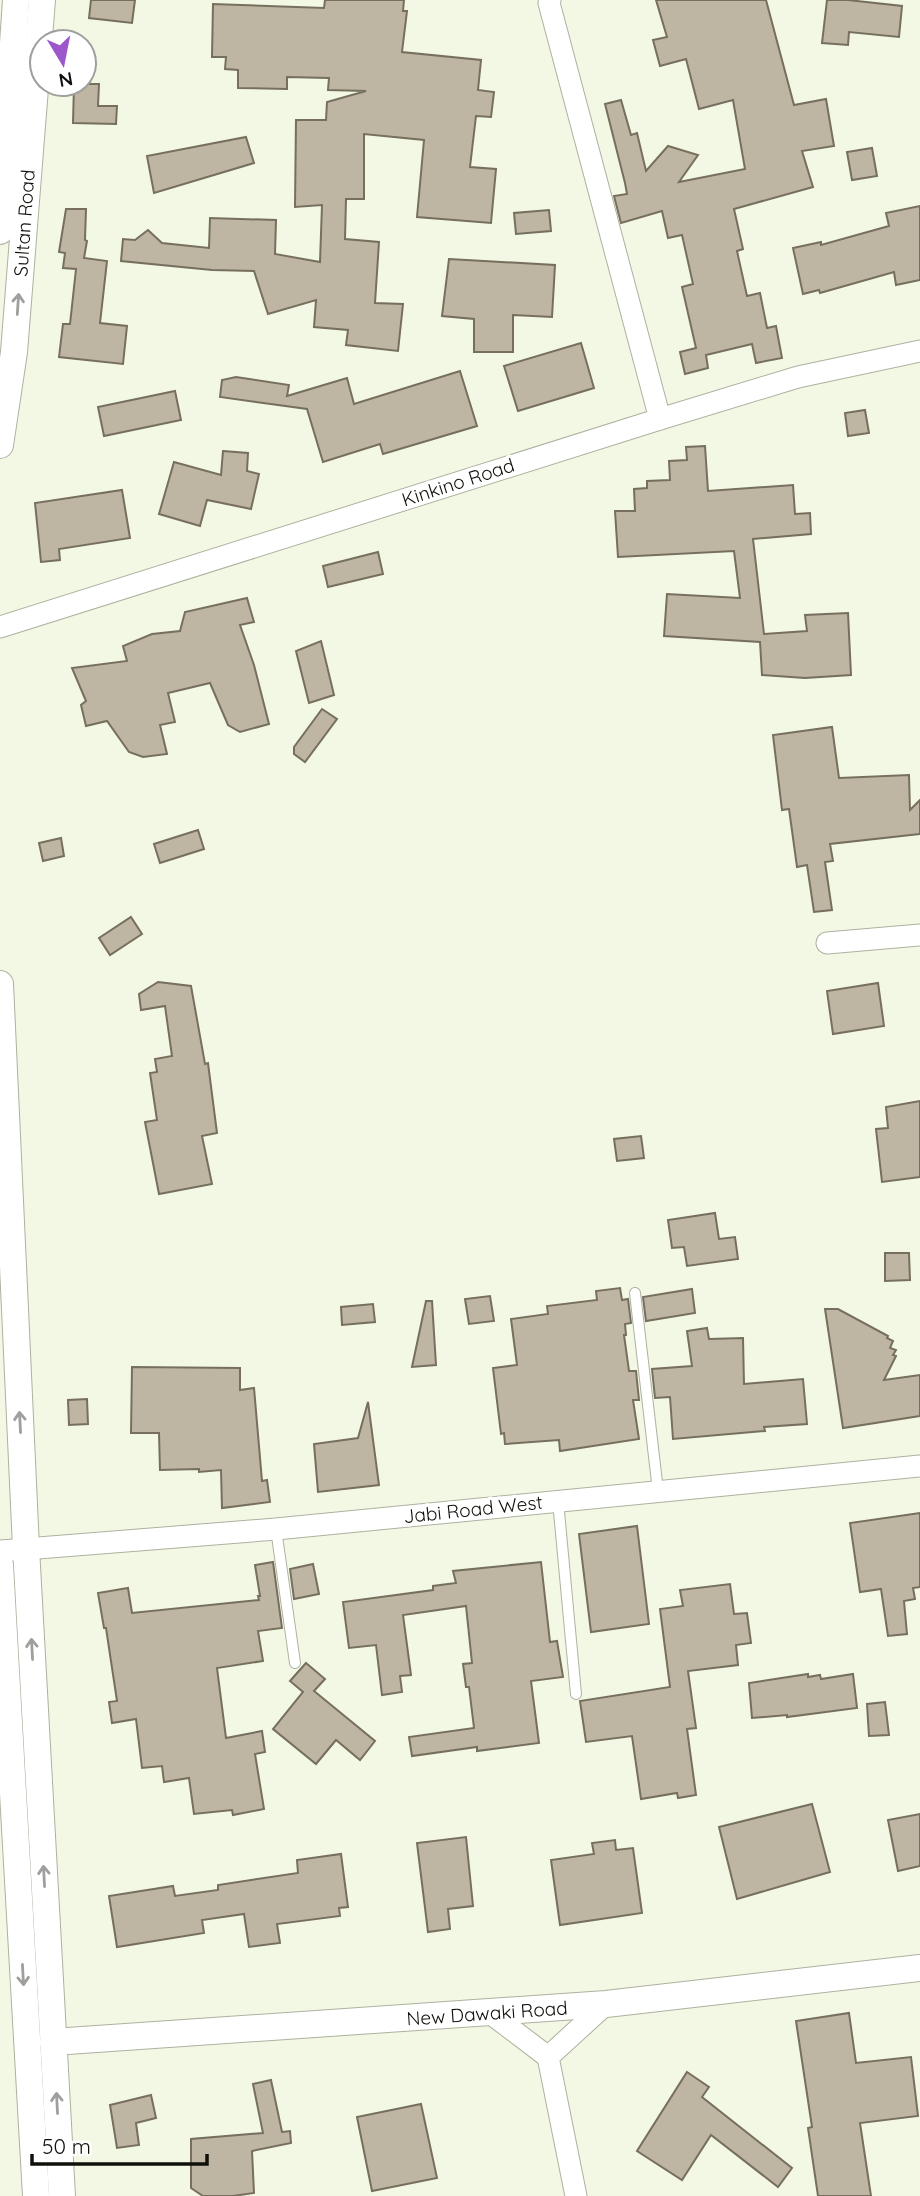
<svg xmlns="http://www.w3.org/2000/svg" width="920" height="2196" viewBox="0 0 920 2196" font-family="Quicksand,sans-serif">
	<rect width="100%" height="100%" fill="#f2f8e4"/>
	<g fill="#beb6a3" stroke="#776f5e" stroke-width="2">
		<polygon points="91,0 135,0 132,23 89,18"/>
		<polygon points="325,0 404,0 403,11 407,11 402,52 481,60 478,90 494,92 491,117 476,116 470,167 496,169 491,223 417,217 424,140 364,134 364,199 346,199 345,239 379,242 375,303 403,304 398,351 346,345 348,330 314,327 316,300 268,314 254,271 212,270 121,261 123,239 135,240 148,230 162,243 209,248 210,218 276,220 275,254 320,262 322,205 295,207 296,120 326,120 327,102 366,91 328,90 329,78 287,77 287,89 238,88 238,70 225,69 226,57 212,57 213,4 324,8"/>
		<polygon points="656,0 766,0 794,105 826,99 834,146 802,151 813,187 734,209 743,249 737,251 747,296 760,293 767,328 776,326 782,358 756,363 752,344 706,355 708,368 685,374 680,352 696,348 682,287 693,284 682,235 668,238 662,211 621,223 614,196 627,194 625,183 605,104 621,100 631,135 637,133 646,171 668,146 698,155 679,182 745,169 733,100 699,109 686,59 660,66 653,40 667,37"/>
		<polygon points="827,0 848,0 902,6 899,37 849,32 848,45 822,43"/>
		<polygon points="74,84 99,84 98,106 117,106 116,124 73,123"/>
		<polygon points="246,137 254,163 154,193 147,156"/>
		<polygon points="872,148 877,176 852,180 847,152"/>
		<polygon points="920,206 920,280 896,285 894,272 820,293 819,290 803,294 793,248 821,242 821,245 889,226 886,213"/>
		<polygon points="66,209 86,209 85,240 87,241 84,258 107,261 100,323 127,326 123,364 59,357 63,324 70,324 76,269 63,268 65,253 59,252"/>
		<polygon points="549,210 551,231 516,234 514,213"/>
		<polygon points="449,259 555,265 552,317 513,315 513,352 474,352 474,319 442,316"/>
		<polygon points="581,343 594,388 518,411 504,366"/>
		<polygon points="460,371 477,426 383,454 380,444 323,462 307,409 220,397 222,380 236,377 289,385 287,396 347,378 354,404"/>
		<polygon points="175,391 181,420 104,436 98,407"/>
		<polygon points="865,410 869,433 848,436 845,413"/>
		<polygon points="705,446 708,491 793,485 795,514 810,513 811,534 753,539 764,634 807,631 805,615 848,613 851,675 805,678 762,675 760,642 664,636 667,594 740,598 734,551 618,557 615,511 635,511 634,489 647,488 647,481 670,480 669,461 687,460 686,447"/>
		<polygon points="223,451 248,453 247,471 259,474 251,509 207,500 200,526 159,514 174,462 221,475"/>
		<polygon points="122,490 130,538 59,549 60,560 41,562 35,503"/>
		<polygon points="378,552 383,574 328,587 323,566"/>
		<polygon points="247,598 254,622 240,625 254,665 269,724 240,732 228,725 210,683 168,693 175,722 160,725 167,754 143,757 129,752 107,721 86,726 81,705 86,701 72,668 127,661 123,646 152,634 180,631 185,612"/>
		<polygon points="321,641 334,695 309,703 296,651"/>
		<polygon points="322,709 337,719 305,762 294,754 294,747"/>
		<polygon points="832,727 839,778 909,775 910,810 920,800 920,834 830,844 833,861 825,862 832,910 814,912 807,865 797,867 789,809 782,810 773,735"/>
		<polygon points="198,830 204,849 160,863 154,844"/>
		<polygon points="61,838 64,856 43,861 39,843"/>
		<polygon points="131,917 142,934 110,955 99,938"/>
		<polygon points="158,982 191,986 205,1064 208,1063 217,1133 202,1136 212,1184 159,1194 145,1122 157,1120 150,1073 157,1072 155,1059 172,1056 165,1006 141,1010 139,994"/>
		<polygon points="878,983 884,1026 833,1034 827,991"/>
		<polygon points="920,1101 920,1177 882,1182 876,1129 888,1128 886,1107"/>
		<polygon points="641,1136 644,1158 617,1161 614,1139"/>
		<polygon points="715,1213 719,1239 735,1237 738,1259 687,1266 684,1247 672,1248 668,1220"/>
		<polygon points="885,1253 909,1253 910,1280 885,1281"/>
		<polygon points="620,1288 622,1300 628,1299 631,1323 625,1324 626,1335 624,1335 629,1371 636,1371 639,1400 633,1400 639,1439 560,1451 559,1440 505,1444 504,1433 501,1434 493,1368 517,1365 511,1319 548,1314 547,1306 597,1300 596,1291"/>
		<polygon points="692,1289 695,1313 646,1321 643,1297"/>
		<polygon points="490,1296 494,1321 469,1324 465,1299"/>
		<polygon points="426,1301 432,1301 436,1365 412,1367"/>
		<polygon points="373,1304 375,1322 342,1325 341,1307"/>
		<polygon points="825,1309 838,1309 888,1336 887,1338 893,1341 890,1348 896,1350 893,1355 896,1356 884,1380 920,1375 920,1416 843,1428"/>
		<polygon points="707,1328 709,1339 743,1338 744,1384 803,1379 807,1424 764,1427 765,1431 673,1439 670,1397 655,1398 652,1369 692,1366 687,1331"/>
		<polygon points="132,1367 240,1368 240,1390 254,1388 262,1481 267,1480 270,1502 222,1508 221,1470 199,1472 199,1469 160,1470 159,1433 131,1433"/>
		<polygon points="87,1399 88,1424 69,1425 68,1400"/>
		<polygon points="368,1402 379,1485 318,1492 314,1444 358,1438"/>
		<polygon points="920,1513 920,1587 913,1588 915,1599 904,1601 907,1634 888,1636 881,1589 860,1592 850,1523"/>
		<polygon points="637,1526 649,1624 591,1632 579,1534"/>
		<polygon points="273,1562 282,1628 258,1631 263,1661 217,1668 226,1738 262,1731 265,1752 255,1754 264,1809 233,1815 232,1810 194,1814 189,1778 164,1782 162,1766 142,1768 136,1719 112,1723 109,1702 117,1701 106,1628 104,1628 98,1593 128,1588 132,1613 259,1600 258,1596 260,1596 255,1565"/>
		<polygon points="541,1562 550,1642 557,1641 563,1677 531,1681 539,1743 477,1751 477,1747 412,1756 409,1737 474,1728 469,1687 466,1687 463,1664 472,1663 466,1606 403,1615 411,1675 400,1676 402,1692 382,1695 376,1645 349,1648 343,1602 433,1590 433,1586 456,1583 453,1571"/>
		<polygon points="313,1564 319,1594 294,1599 290,1569"/>
		<polygon points="730,1584 734,1614 747,1613 751,1643 736,1645 738,1665 688,1671 696,1728 687,1729 696,1795 678,1798 677,1793 641,1799 632,1736 586,1742 580,1701 670,1687 660,1609 683,1606 680,1590"/>
		<polygon points="306,1663 325,1679 314,1691 375,1741 360,1760 336,1740 316,1764 273,1729 303,1692 290,1681"/>
		<polygon points="808,1674 808,1677 820,1675 821,1679 853,1674 857,1708 787,1717 787,1715 752,1718 749,1683"/>
		<polygon points="885,1702 889,1735 869,1736 867,1704"/>
		<polygon points="812,1804 830,1872 737,1899 719,1827"/>
		<polygon points="920,1814 920,1866 898,1871 888,1820"/>
		<polygon points="466,1837 473,1906 448,1909 450,1929 428,1932 417,1843"/>
		<polygon points="615,1840 616,1850 633,1848 642,1913 560,1925 551,1860 594,1854 592,1843"/>
		<polygon points="341,1854 348,1907 339,1908 340,1916 277,1924 280,1943 249,1947 244,1914 202,1920 204,1933 117,1947 109,1896 173,1886 175,1896 218,1890 218,1885 298,1873 297,1860"/>
		<polygon points="849,2013 856,2063 911,2057 918,2116 860,2123 871,2196 818,2196 808,2128 812,2127 796,2021"/>
		<polygon points="687,2072 709,2087 702,2097 792,2168 778,2187 711,2135 682,2180 637,2151"/>
		<polygon points="271,2080 282,2132 290,2131 291,2143 252,2151 254,2193 233,2196 203,2196 191,2188 191,2139 263,2133 253,2084"/>
		<polygon points="151,2095 156,2118 136,2123 139,2145 117,2148 110,2105"/>
		<polygon points="421,2104 437,2178 372,2191 357,2117"/>
	</g>
	<g fill="none" stroke-linecap="round" stroke-linejoin="round">
		<g stroke="#acb29f" stroke-width="12">
			<g id="service">
				<polyline points="635,1293 658,1491"/>
				<polyline points="558,1501 576,1694"/>
				<polyline points="276,1529 295,1663"/>
			</g>
		</g>
		<g stroke="#acb29f" stroke-width="23">
			<g id="minor">
				<polyline points="550,0 549,3 660,419"/>
				<polyline points="0,627 660,419 798,377 920,351"/>
				<polyline points="827,943 920,935"/>
				<polyline points="0,1551 276,1529 920,1466"/>
				<polyline points="490,2013 548,2057"/>
				<polyline points="576,2196 548,2057 606,2004"/>
			</g>
		</g>
		<g stroke="#acb29f" stroke-width="28">
			<g id="tertiary">
				<polyline points="0,231 16,0"/>
				<polyline points="0,445 14,352 42,0"/>
				<polyline points="0,984 26,1548 62,2196"/>
				<polyline points="0,1565 36,2196"/>
				<polyline points="53,2042 606,2004 920,1968"/>
			</g>
		</g>
		<use href="#service" stroke="#fff" stroke-width="10"/>
		<use href="#minor" stroke="#fff" stroke-width="21"/>
		<use href="#tertiary" stroke="#fff" stroke-width="26"/>
	</g>
	<defs><path id="oneway-shaft" d="M-6 0H5M1.5-3L5.5 0L1.5 3" fill="none" stroke-width="1.6" stroke-linecap="round" stroke-linejoin="round" transform="scale(1.75)"/></defs>
	<g stroke="#9f9f9d">
		<use href="#oneway-shaft" transform="translate(18 304) rotate(-86)"/>
		<use href="#oneway-shaft" transform="translate(20 1422) rotate(-93)"/>
		<use href="#oneway-shaft" transform="translate(32 1649) rotate(-93)"/>
		<use href="#oneway-shaft" transform="translate(44 1876) rotate(-93)"/>
		<use href="#oneway-shaft" transform="translate(23 1975) rotate(87)"/>
		<use href="#oneway-shaft" transform="translate(57 2103) rotate(-93)"/>
	</g>
	<g text-anchor="middle" dominant-baseline="central" stroke-width="7" stroke-linejoin="round" paint-order="stroke">
		<g font-size="19" fill="#0f100a" stroke="#fff">
			<text transform="translate(24 223) rotate(-86)">Sultan Road</text>
			<text transform="translate(458 482) rotate(-18)">Kinkino Road</text>
			<text transform="translate(473 1509) rotate(-6)">Jabi Road West</text>
			<text transform="translate(487 2013) rotate(-4)">New Dawaki Road</text>
		</g>
	</g>
	<g transform="translate(63 63) rotate(170)"><circle r="33" fill="#ffffff" stroke="#9f9f9d" stroke-width="2"/>
	<path d="M0-5L12 26L0 18L-12 26Z" fill="#9c57cb"/>
	<text y="-10" font-size="19" font-weight="bold" text-anchor="middle" fill="#0f100a">N</text>
	</g>
	<path d="M32 2154v10h175v-10" fill="none" stroke="#0f100a" stroke-width="3.5"/>
	<text x="42" y="2154" font-size="21" fill="#0f100a" stroke="#ffffff" stroke-width="5" paint-order="stroke">50 m</text>
</svg>
